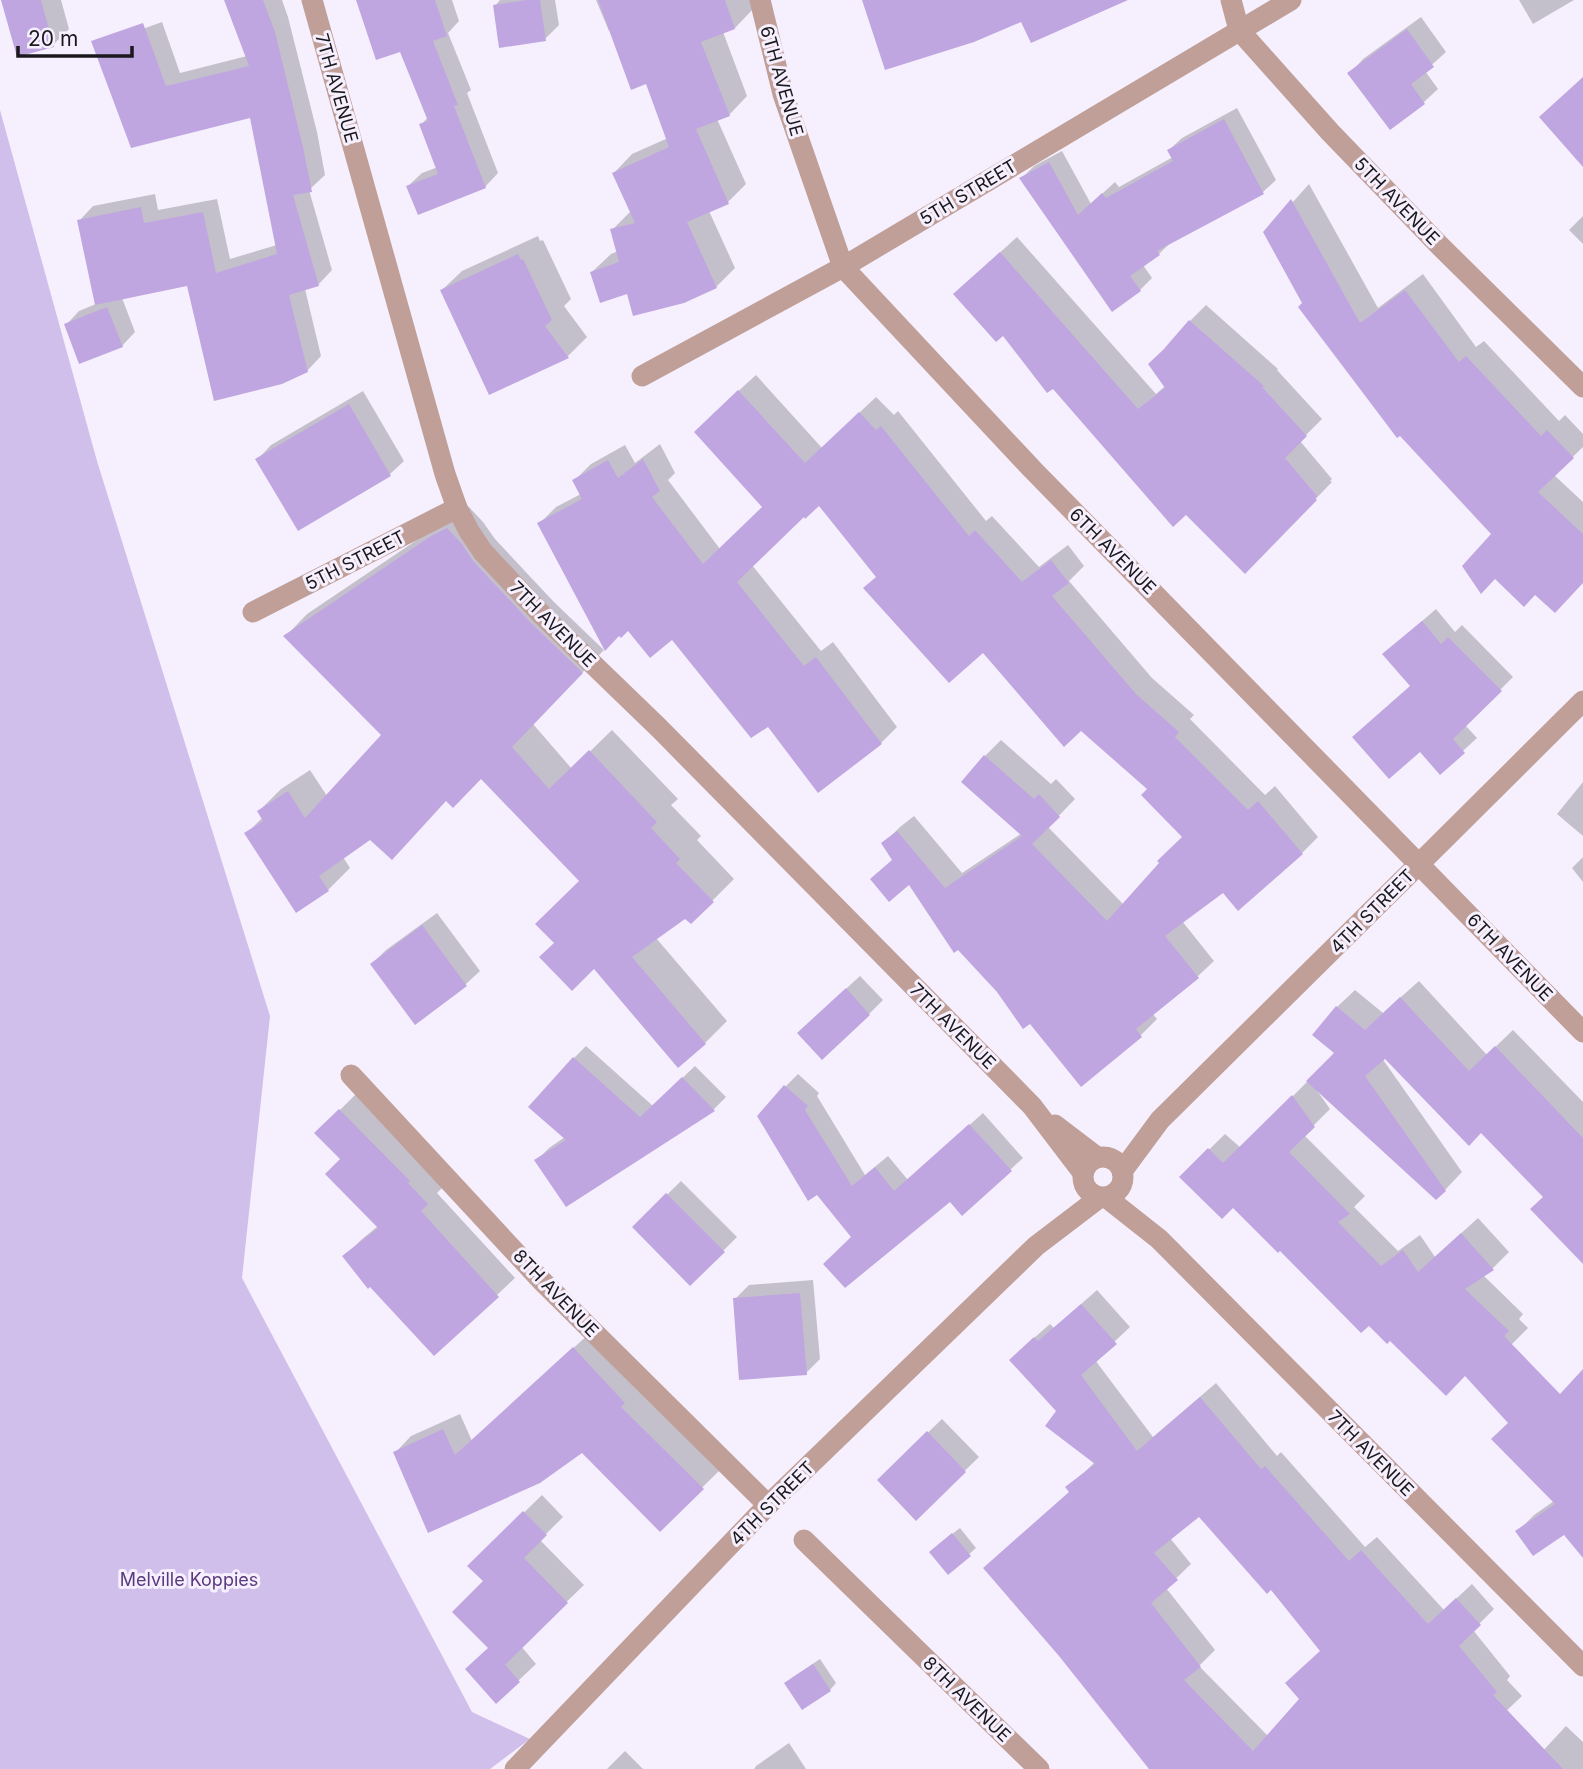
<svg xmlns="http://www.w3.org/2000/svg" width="1583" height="1769" viewBox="0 0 1583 1769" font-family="Inter,sans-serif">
	<rect width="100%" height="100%" fill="#f6f0fe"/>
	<polygon fill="#d1bfeb" points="0,110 97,461 270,1016 242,1278 472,1712 530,1739 490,1769 0,1769"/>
	<g fill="#0003" fill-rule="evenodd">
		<polygon points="3,0 61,0 69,29 53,45"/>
		<polygon points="234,0 282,0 288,17 317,132 325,175 309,190 332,270 318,285 305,289 321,356 307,371 188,284 122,298 135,332 122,346 66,325 79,311 96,304 79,221 93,206 155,194 158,210 217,199 230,259 277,245 252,116 132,146 112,40 162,22 180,73 247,56"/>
		<polygon points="358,0 452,0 459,21 448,33 471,90 467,93 498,173 485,187 408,186 422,173 438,167 421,125 428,117 401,50"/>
		<polygon points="500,0 555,0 559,25 545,39 495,6"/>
		<polygon points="596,0 750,0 753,9 735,28 723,32 747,96 729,115 717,119 746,184 728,202 709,211 735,268 716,287 682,302 628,292 592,272 611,254 618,251 612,230 631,211 614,173 632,154 668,138 647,82 610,30 609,31"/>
		<polygon points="1519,0 1574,0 1533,24"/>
		<polygon points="1421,17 1446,52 1425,71 1438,89 1424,102 1390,128 1350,73 1363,59"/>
		<polygon points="1237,108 1276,180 1263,192 1172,241 1159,254 1143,265 1152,278 1140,290 1022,178 1034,166 1062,151 1091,204 1115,182 1119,187 1173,157 1169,150 1182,138"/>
		<polygon points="1309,184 1378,308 1423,274 1476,347 1484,341 1559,421 1565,415 1583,434 1583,447 1554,475 1583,502 1583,582 1493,534 1304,303 1265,233"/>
		<polygon points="1583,216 1583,244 1569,230"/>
		<polygon points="538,236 540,241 543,240 571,299 564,306 587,337 568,356 490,393 442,290 462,271"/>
		<polygon points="1017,237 1156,394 1165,386 1190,321 1206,305 1278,369 1277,370 1322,419 1300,441 1332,479 1330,481 1332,482 1245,572 972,278"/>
		<polygon points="756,375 822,448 876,397 894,415 898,411 986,521 992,516 1039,567 1068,545 1084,566 1069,581 1152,678 1194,715 1190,719 1265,795 1275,786 1318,837 1302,853 1223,890 1182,921 1214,961 1197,977 1152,1013 1157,1019 1141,1035 1081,1084 1031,1022 998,990 894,859 883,844 900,827 914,816 962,873 1022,833 985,756 1001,740 1051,784 1056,779 1075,799 1048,827 1124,905 1184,837 1150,789 1081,729 983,650 878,577 819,503 804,514 752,565 821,651 833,642 897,727 881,743 769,725 672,638 539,524 556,507 581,494 575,480 591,464 625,445 635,463 660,444 675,473 668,480 720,549 764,507 712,415"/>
		<polygon points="363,391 404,461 390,474 299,528 258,459 271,445"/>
		<polygon points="469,507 483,522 495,539 554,602 604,650 533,724 572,769 612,730 678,799 671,805 701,836 697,840 734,879 691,922 686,916 656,938 727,1021 705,1043 678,1065 594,967 556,943 581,881 482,777 447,800 371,837 343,857 350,868 328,890 247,833 263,817 259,811 281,789 310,770 327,796 383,735 286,636 307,614 454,515"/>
		<polygon points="1436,609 1455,632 1462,625 1513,677 1465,725 1477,738 1440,772 1412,686 1384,654"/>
		<polygon points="1583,782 1583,836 1557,814"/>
		<polygon points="1583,857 1583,882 1572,868"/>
		<polygon points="437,913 480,971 466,984 415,1023 372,964 386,950"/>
		<polygon points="860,976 883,1000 869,1014 813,1019"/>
		<polygon points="1419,981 1487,1055 1513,1030 1583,1102 1583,1261 1545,1197 1482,1131 1381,1053 1379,1054 1462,1172 1445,1190 1316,1089 1330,1109 1304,1135 1365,1196 1354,1207 1398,1251 1420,1235 1435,1257 1478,1218 1509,1252 1493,1268 1483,1275 1523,1314 1519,1319 1528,1328 1509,1347 1583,1436 1583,1555 1564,1533 1518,1531 1534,1515 1554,1501 1510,1423 1466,1374 1390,1339 1280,1248 1233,1206 1181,1177 1225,1134 1241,1148 1336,1053 1337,1007 1355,990 1383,1013"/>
		<polygon points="586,1046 653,1106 695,1066 726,1097 714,1109 567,1204 537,1160 549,1148 565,1137 574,1058"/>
		<polygon points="798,1074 819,1093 817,1096 865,1175 888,1156 908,1180 983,1113 1023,1158 1010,1170 950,1200 853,1237 785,1087"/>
		<polygon points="357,1093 444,1186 437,1193 515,1278 434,1354 344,1257 361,1240 378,1226 343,1159 317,1133"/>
		<polygon points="681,1181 737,1237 690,1284 634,1227"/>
		<polygon points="813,1280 820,1359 806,1373 735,1299 749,1285"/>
		<path d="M 1097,1290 L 1130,1327 L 1095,1360 L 1153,1437 L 1216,1383 L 1277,1456 L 1281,1452 L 1365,1547 L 1377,1537 L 1444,1610 L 1472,1584 L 1494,1609 L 1473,1630 L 1510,1676 L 1507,1680 L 1522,1696 L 1445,1769 L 1149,1769 L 1070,1491 L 1068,1488 L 1095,1462 L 1059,1410 L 1026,1345 L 1050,1324 L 1054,1328 ZM 1199,1515 L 1271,1587 L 1322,1651 L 1302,1699 L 1268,1736 L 1199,1666 L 1215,1650 L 1166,1588 L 1191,1564 L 1170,1538 Z"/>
		<polygon points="591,1332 637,1389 719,1471 660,1529 582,1451 540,1481 395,1453 411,1436 460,1414 472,1441"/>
		<polygon points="942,1419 979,1457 916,1518 879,1480"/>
		<polygon points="542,1495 563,1517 540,1540 584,1585 521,1646 536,1664 496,1702 485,1581 469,1566"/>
		<polygon points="960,1528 976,1548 949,1572 938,1545"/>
		<polygon points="820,1659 836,1683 830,1690 786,1683 793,1677"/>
		<polygon points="1566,1726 1583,1742 1583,1769 1526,1769"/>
		<polygon points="789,1743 806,1769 754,1769 756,1766"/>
		<polygon points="625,1751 643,1769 607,1769"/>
	</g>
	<g fill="#bfa6e0" fill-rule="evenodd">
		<polygon points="1,0 41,0 54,47 17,57"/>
		<polygon points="224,0 263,0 275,32 303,147 312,192 293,195 319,286 289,295 308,372 282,384 214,401 187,286 95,305 77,220 141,207 144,223 203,212 216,273 277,254 250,118 131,148 91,41 143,23 166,86 249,66"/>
		<polygon points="356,0 435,0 447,36 433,41 458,105 454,106 486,188 418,215 406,186 438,174 419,124 428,121 400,52 376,60"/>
		<polygon points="527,0 540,0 546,41 499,48 493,5"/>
		<polygon points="598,0 725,0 735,29 701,42 730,116 696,129 729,204 687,222 717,288 684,303 633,316 627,294 600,303 590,272 619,262 610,229 635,223 612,173 669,147 646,84 631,90"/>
		<polygon points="862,0 1128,0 1031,43 1021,22 974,42 885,70"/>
		<polygon points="1407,29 1434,67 1411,84 1425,104 1390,130 1347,73"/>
		<polygon points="1583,77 1583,167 1539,117"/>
		<polygon points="1224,119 1264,194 1157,251 1160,255 1130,276 1141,291 1112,312 1019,178 1049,162 1078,215 1102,193 1106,198 1173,161 1167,150"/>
		<polygon points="1291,199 1360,323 1405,290 1459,362 1466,356 1541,436 1547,430 1574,458 1538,492 1583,534 1583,583 1555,613 1535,595 1524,607 1495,579 1481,594 1462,566 1491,534 1400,436 1397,438 1298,307 1302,303 1263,232"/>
		<polygon points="1000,252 1138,409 1165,388 1148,364 1163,350 1189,320 1264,386 1262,387 1307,436 1285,458 1317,496 1315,498 1317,500 1245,574 1186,515 1173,527 1053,389 1047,393 1003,336 996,342 953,294"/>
		<polygon points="518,254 521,260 523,259 552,320 545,326 569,358 489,395 440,290"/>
		<polygon points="107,307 123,347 79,364 64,324"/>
		<polygon points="738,390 805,463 859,412 876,430 881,426 969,536 975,530 1022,582 1051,560 1069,583 1052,596 1136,694 1179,732 1175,737 1248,810 1258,801 1303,854 1238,911 1223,893 1165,936 1199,978 1136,1029 1142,1037 1081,1087 1030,1024 1023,1029 997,992 958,950 954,953 909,885 889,902 870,879 892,860 881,843 897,831 945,888 1022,836 961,782 984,755 1034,799 1039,794 1060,817 1032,844 1107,921 1159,863 1157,861 1182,837 1141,795 1147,789 1081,731 1064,747 983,653 949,683 863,588 876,577 819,506 805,519 804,517 737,582 804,666 816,657 882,744 818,793 768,727 751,738 672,640 650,658 628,631 621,638 619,636 605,651 537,523 582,499 572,480 608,460 618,478 643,459 660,491 652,497 703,564 762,507 694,432"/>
		<polygon points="349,404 391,476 298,531 255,459"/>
		<polygon points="447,528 462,544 473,561 532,624 583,673 512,747 549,789 589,750 657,822 651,828 680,859 676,863 714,902 691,924 685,919 632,957 706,1044 678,1068 594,969 572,991 539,957 554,943 535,924 579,881 481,779 453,808 446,801 392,860 370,840 319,876 329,891 296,913 244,833 263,821 257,811 288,791 305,818 381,735 283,636 431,536"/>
		<polygon points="1422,621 1441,644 1448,637 1502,691 1453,739 1465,753 1440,775 1420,752 1389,779 1352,737 1410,686 1382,654"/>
		<polygon points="422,925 467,986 415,1025 370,964"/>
		<polygon points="846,988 870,1015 822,1060 797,1033"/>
		<polygon points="1400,997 1469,1071 1495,1046 1583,1138 1583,1264 1530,1209 1543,1197 1481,1133 1469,1146 1385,1059 1365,1076 1446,1191 1436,1200 1306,1081 1334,1053 1312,1035 1336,1006 1365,1030"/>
		<polygon points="573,1057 640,1117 682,1077 715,1111 566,1207 534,1160 566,1140 528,1107"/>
		<polygon points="784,1085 808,1106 805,1110 852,1186 875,1167 894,1191 969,1124 1012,1171 962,1216 950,1202 845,1288 823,1264 851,1237 817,1195 808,1201 757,1116"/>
		<polygon points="1292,1095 1315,1127 1289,1152 1350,1214 1338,1222 1381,1266 1403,1250 1418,1272 1461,1233 1494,1270 1465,1289 1509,1331 1504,1336 1560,1394 1583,1369 1583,1558 1564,1535 1533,1556 1515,1531 1555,1504 1491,1439 1508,1423 1465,1376 1446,1396 1390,1341 1387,1344 1369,1326 1361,1333 1280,1251 1278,1253 1233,1208 1222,1219 1179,1177 1208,1148 1223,1163"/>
		<polygon points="339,1109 410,1181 408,1183 428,1204 421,1211 499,1297 434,1356 370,1287 368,1289 342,1256 378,1228 325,1174 340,1159 314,1133"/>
		<polygon points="666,1193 725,1252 690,1286 632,1227"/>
		<polygon points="800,1293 807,1375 739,1380 733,1298"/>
		<path d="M 1081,1304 L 1117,1344 L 1081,1375 L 1137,1451 L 1200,1397 L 1261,1469 L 1265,1466 L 1349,1561 L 1361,1550 L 1428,1624 L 1456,1598 L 1481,1625 L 1459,1646 L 1497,1692 L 1493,1695 L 1563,1769 L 1149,1769 L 1059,1656 L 983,1568 L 1069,1492 L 1065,1487 L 1095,1464 L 1045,1426 L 1056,1411 L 1009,1360 L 1034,1337 L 1038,1341 ZM 1199,1517 L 1267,1594 L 1271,1590 L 1320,1651 L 1285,1683 L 1299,1699 L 1253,1751 L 1184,1680 L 1201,1667 L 1151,1603 L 1178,1580 L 1154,1553 Z"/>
		<polygon points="573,1347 625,1403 621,1407 704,1489 660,1532 582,1453 540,1483 428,1533 393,1452 443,1429 455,1455"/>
		<polygon points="927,1431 966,1472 916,1521 877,1480"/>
		<polygon points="523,1511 547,1535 524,1558 568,1603 505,1665 503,1662 520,1682 496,1704 465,1669 488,1648 452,1612 483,1581 467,1566"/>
		<polygon points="952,1533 971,1556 948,1575 929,1552"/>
		<polygon points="813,1664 831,1691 802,1710 784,1683"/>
	</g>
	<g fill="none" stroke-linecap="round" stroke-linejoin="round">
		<g stroke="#bf9f98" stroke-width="21">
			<polyline points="312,0 445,474 457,508 469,531 483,552 542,615 660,729 1032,1106 1083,1173"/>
			<polyline points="760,0 783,94 843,267 1032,469 1583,1032"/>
			<polyline points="1231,0 1239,30 1330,132 1440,246 1583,387"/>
			<polyline points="642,376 843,267 1291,0"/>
			<polyline points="253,612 457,508"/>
			<polyline points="351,1075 542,1281 768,1505"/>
			<polyline points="1055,1125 1097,1157"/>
			<circle cx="1103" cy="1177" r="20"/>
			<polyline points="1123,1170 1160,1120 1419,864 1583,701"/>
			<polyline points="1107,1198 1159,1239 1583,1666"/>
			<polyline points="804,1540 1039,1769"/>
			<polyline points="515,1769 768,1505 1036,1246 1099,1198"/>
		</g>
	</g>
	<g text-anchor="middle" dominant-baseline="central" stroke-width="6" stroke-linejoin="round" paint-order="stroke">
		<g font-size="18" fill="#1a181d" stroke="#f6f0fe">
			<text transform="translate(782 81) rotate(74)">6TH AVENUE</text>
			<text transform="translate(337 88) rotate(74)">7TH AVENUE</text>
			<text transform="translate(968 192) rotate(-31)">5TH STREET</text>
			<text transform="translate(1397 201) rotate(46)">5TH AVENUE</text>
			<text transform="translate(1113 551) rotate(45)">6TH AVENUE</text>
			<text transform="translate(355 560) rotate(-27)">5TH STREET</text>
			<text transform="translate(553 624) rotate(45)">7TH AVENUE</text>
			<text transform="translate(1372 911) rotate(-45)">4TH STREET</text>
			<text transform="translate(1510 957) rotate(46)">6TH AVENUE</text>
			<text transform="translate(953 1026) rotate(45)">7TH AVENUE</text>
			<text transform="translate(556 1293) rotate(46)">8TH AVENUE</text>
			<text transform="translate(1371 1453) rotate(45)">7TH AVENUE</text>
			<text transform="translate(772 1503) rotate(-45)">4TH STREET</text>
			<text transform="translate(967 1699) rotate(44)">8TH AVENUE</text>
		</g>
		<g font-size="18" fill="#5a397f" stroke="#f6f0fe">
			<text x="189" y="1579">Melville Koppies</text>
		</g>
	</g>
	<path d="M18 46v10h114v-10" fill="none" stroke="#1a181d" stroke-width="3.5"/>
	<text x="28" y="46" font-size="21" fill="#1a181d" stroke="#f6f0fe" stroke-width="5" paint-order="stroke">20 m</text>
</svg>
